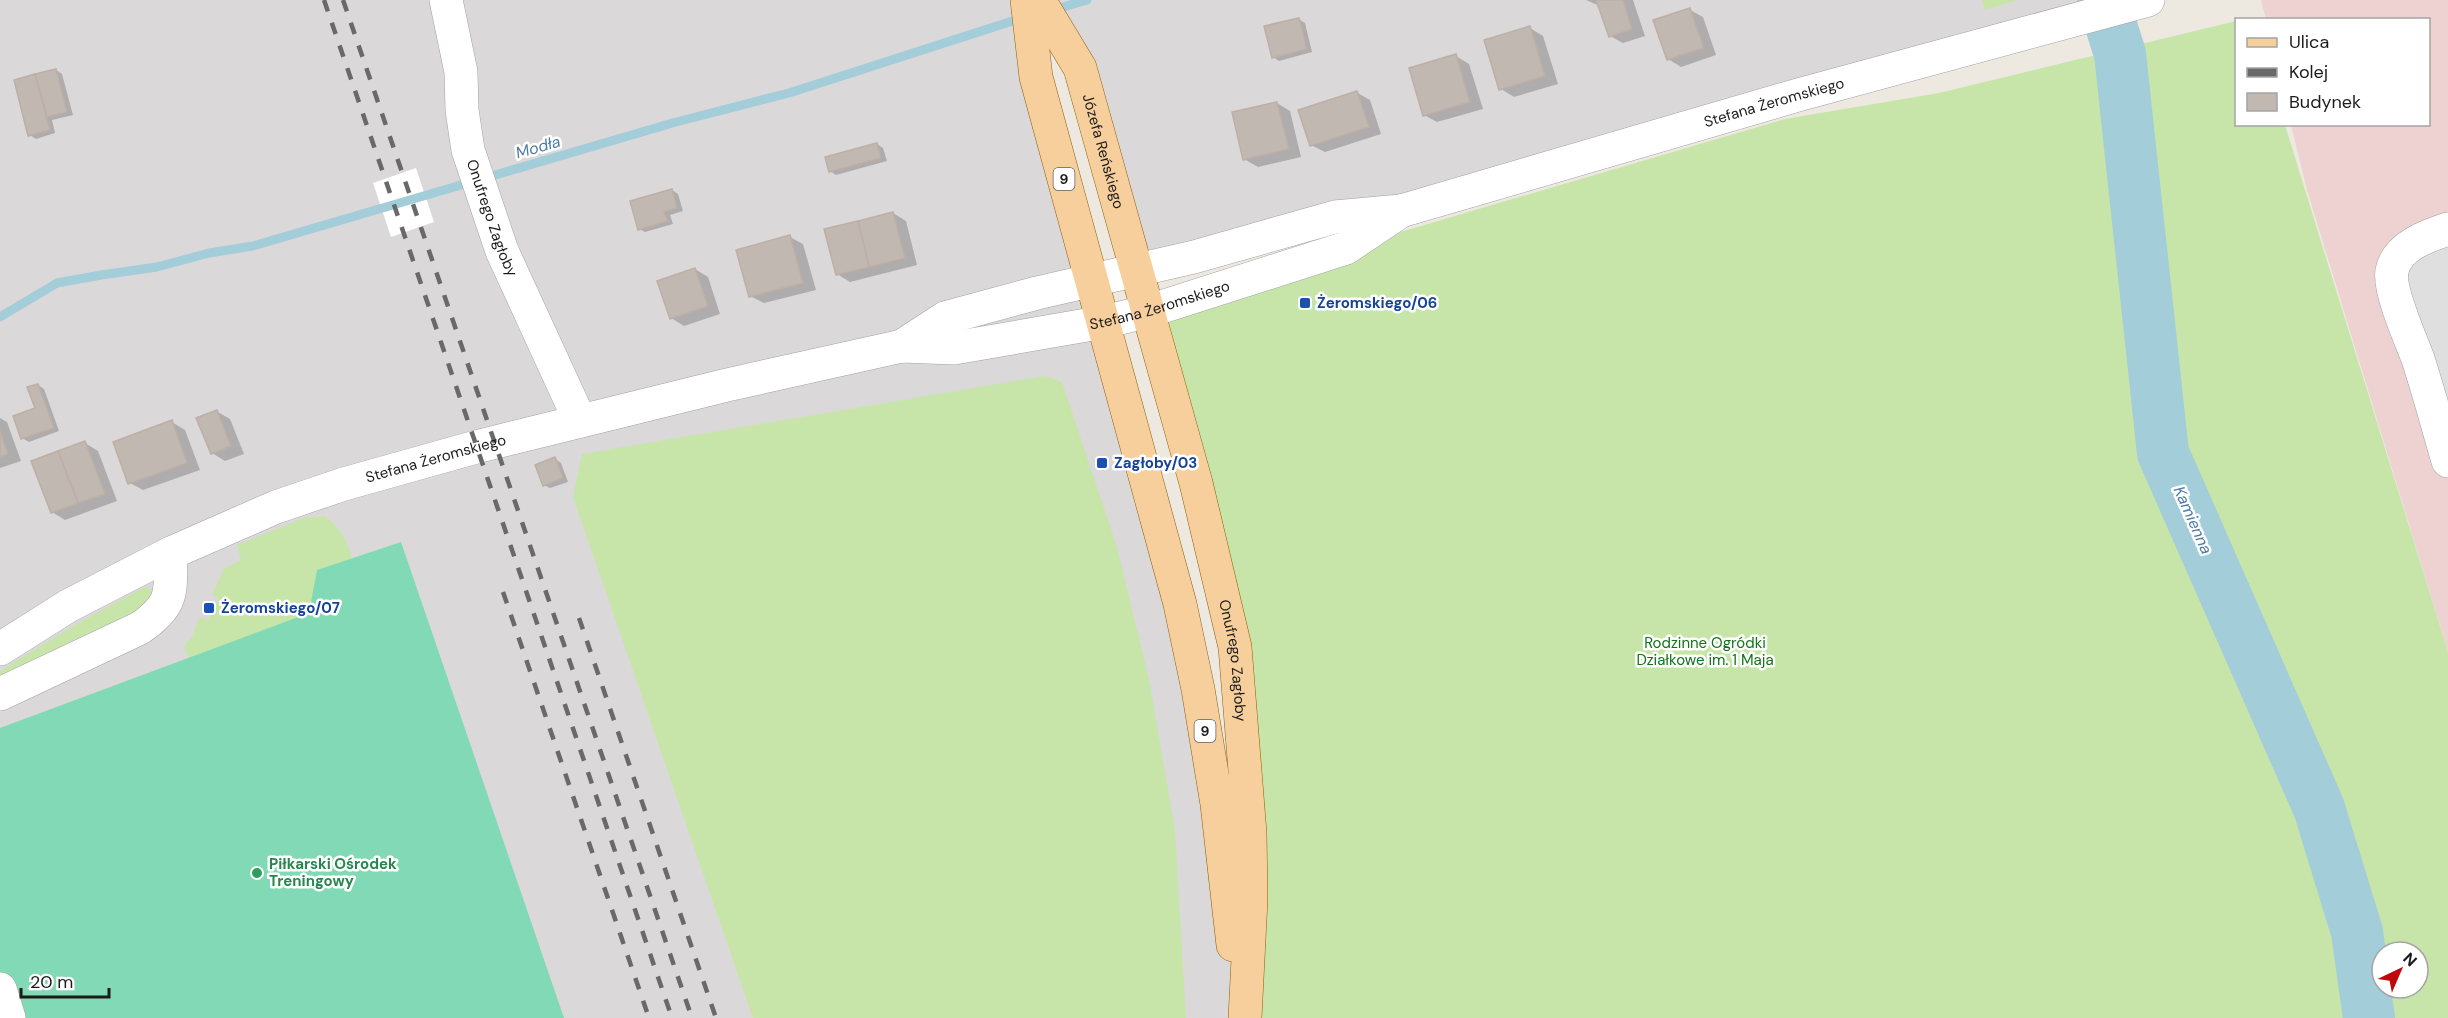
<svg xmlns="http://www.w3.org/2000/svg" width="2448" height="1018" viewBox="0 0 2448 1018" font-family="'DM Sans',sans-serif">
	<rect width="100%" height="100%" fill="#ede9e1"/>
	<g fill="#dad8d8">
		<polygon points="0,0 1016,0 1139,450 1242,1018 0,1018"/>
		<polygon points="1039,0 2148,0 1138,271"/>
	</g>
	<polygon fill="#edd2d1" points="2261,0 2448,0 2448,652 2307,190 2291,125 2428,124 2428,20 2266,19"/>
	<g fill="#c7e5a9" fill-rule="evenodd">
		<polygon points="1982,0 2018,0 1985,10"/>
		<path d="M 2236,21 L 2236,124 L 2285,125 L 2448,652 L 2448,1018 L 1250,1018 L 1235,647 L 1149,311 L 1346,248 L 1785,119 L 1939,93 ZM 2382,952 L 2418,952 L 2418,988 L 2382,988 Z"/>
		<polygon points="1045,376 1062,382 1117,547 1150,684 1175,831 1186,1018 753,1018 573,497 582,454"/>
		<path d="M 324,516 C 340,526 347,541 352,558 L 317,571 L 310,613 L 189,658 L 184,647 L 193,635 L 199,618 L 208,620 L 219,599 L 212,595 L 224,569 L 241,560 L 237,545 L 304,518 Z"/>
		<polygon points="145,587 156,592 144,613 73,640 0,684 0,671 82,621"/>
	</g>
	<polygon fill="#82d9b6" points="401,542 564,1018 0,1018 0,728 309,613 317,570"/>
	<polygon fill="#dfdfdf" points="2448,229 2448,461 2400,254"/>
	<polygon fill="#fff" points="416,168 434,222 391,237 373,183"/>
	<g fill="#0003">
		<polygon points="1586,0 1633,0 1645,36 1623,43 1610,36 1600,6"/>
		<polygon points="1690,10 1703,17 1716,55 1681,67 1668,59"/>
		<polygon points="1298,19 1305,23 1312,52 1279,61 1273,57"/>
		<polygon points="1530,28 1543,36 1558,84 1514,97 1501,89"/>
		<polygon points="1456,56 1469,64 1483,109 1437,122 1424,115"/>
		<polygon points="56,70 62,74 73,115 52,120 55,133 36,139 30,135 16,81"/>
		<polygon points="1356,92 1370,100 1381,134 1325,152 1311,145"/>
		<polygon points="1277,103 1290,111 1301,157 1258,167 1244,159"/>
		<polygon points="877,144 883,148 887,161 836,175 830,171"/>
		<polygon points="672,190 678,194 683,211 670,215 673,224 645,232 639,229"/>
		<polygon points="893,213 906,221 917,265 850,282 837,274"/>
		<polygon points="790,237 803,244 816,290 764,303 750,296"/>
		<polygon points="695,269 708,277 720,314 684,326 671,318"/>
		<polygon points="38,385 44,389 59,431 29,442 22,438 37,409"/>
		<polygon points="216,411 230,419 244,454 225,461 212,453"/>
		<polygon points="0,418 7,422 21,461 0,468"/>
		<polygon points="172,422 185,430 200,470 143,490 130,483"/>
		<polygon points="85,443 98,451 117,501 65,520 52,512"/>
		<polygon points="555,459 561,463 568,482 550,488 544,485"/>
	</g>
	<g fill="none" stroke-linecap="round" stroke-linejoin="round">
		<g stroke="#a3cdd9" stroke-width="9">
			<polyline points="1053,10 1087,0"/>
			<polyline points="0,317 57,283 101,275 157,267 209,253 253,246 676,122 789,93 1022,18"/>
		</g>
		<polyline stroke="#a3cdd9" stroke-width="52" points="2103,0 2120,54 2163,453 2319,808 2357,932 2369,1018"/>
	</g>
	<g fill="#c1b8b1" stroke="#bdafa5" stroke-width="1.5">
		<polygon points="1596,0 1623,0 1632,29 1609,37"/>
		<polygon points="1690,8 1704,48 1667,60 1653,20"/>
		<polygon points="1299,18 1307,49 1272,58 1264,26"/>
		<polygon points="1530,26 1545,76 1499,90 1484,40"/>
		<polygon points="1456,54 1470,102 1423,116 1409,68"/>
		<polygon points="56,69 67,112 47,117 35,74"/>
		<polygon points="35,74 50,130 28,136 14,80"/>
		<polygon points="1357,91 1369,127 1310,146 1298,110"/>
		<polygon points="1277,102 1289,149 1243,160 1232,112"/>
		<polygon points="877,143 881,158 829,172 825,157"/>
		<polygon points="672,189 677,208 664,212 668,221 638,230 630,201"/>
		<polygon points="893,212 905,258 869,267 858,221"/>
		<polygon points="858,221 869,267 836,275 824,229"/>
		<polygon points="790,235 803,283 749,297 736,250"/>
		<polygon points="695,268 708,306 670,319 657,281"/>
		<polygon points="38,384 54,428 21,439 13,416 35,408 27,387"/>
		<polygon points="217,410 231,446 211,454 196,418"/>
		<polygon points="172,420 187,463 128,484 113,442"/>
		<polygon points="0,431 8,454 0,457"/>
		<polygon points="85,441 105,494 78,503 58,451"/>
		<polygon points="58,451 78,503 51,513 31,461"/>
		<polygon points="555,457 563,478 543,486 535,465"/>
	</g>
	<g fill="none" stroke-linecap="round" stroke-linejoin="round">
		<g stroke="#a2a2a2" stroke-width="34">
			<g id="minor">
				<path id="s1" d="M 446,0 L 461,72 L 462,110 L 468,150 L 502,251 L 580,421"/>
				<path d="M 2448,229 C 2427,236 2397,246 2392,271 C 2388,289 2411,340 2418,359 C 2429,393 2438,427 2448,461"/>
				<path id="s2" d="M 902,346 L 945,318 L 1037,293 L 1194,257 L 1335,217 L 1401,211 L 1798,95 L 2148,0"/>
				<path id="s3" d="M 0,649 L 68,606 L 171,553 L 276,507 L 344,484 L 476,447 L 727,385 L 902,346 L 954,348 L 1104,322 L 1149,311 L 1346,248 L 1401,211"/>
				<path d="M 0,694 L 140,628 C 175,604 170,592 171,553"/>
				<polyline points="0,989 9,1018"/>
			</g>
		</g>
		<g stroke="#8c5f07" stroke-width="34">
			<g id="major">
				<polyline points="1027,0 1036,77 1180,604 1198,689 1217,804 1233,945"/>
				<path id="s4" d="M 1039,0 L 1080,68 L 1196,483 L 1235,647 L 1250,833 L 1251,900 L 1245,1018"/>
			</g>
		</g>
		<use href="#minor" stroke="#fff" stroke-width="33"/>
		<use href="#major" stroke="#f7cf9c" stroke-width="33"/>
		<g stroke="#696969" stroke-width="4.5" stroke-dasharray="12 12" stroke-linecap="butt">
			<polyline points="324,0 672,1018"/>
			<polyline points="343,0 692,1018"/>
			<polyline points="503,592 649,1018"/>
			<polyline points="579,618 716,1018"/>
		</g>
	</g>
	<g fill="#1a4fb4" stroke="#fff" stroke-width="2">
		<rect x="1299" y="297" width="12" height="12" rx="3"/>
		<rect x="1096" y="457" width="12" height="12" rx="3"/>
		<rect x="203" y="602" width="12" height="12" rx="3"/>
	</g>
	<circle fill="#2e9e5b" stroke="#fff" stroke-width="2" cx="257" cy="873" r="6"/>
	<g text-anchor="middle" dominant-baseline="central" stroke-width="5" stroke-linejoin="round" paint-order="stroke">
		<g fill="#fff" stroke="#5f5f5f" stroke-width="1.5">
			<rect x="1053.5" y="168" width="21" height="22" rx="4.5"/>
			<rect x="1194.5" y="720" width="21" height="22" rx="4.5"/>
		</g>
		<g font-size="14" font-weight="bold" fill="#1b1b1b">
			<text x="1064" y="179">9</text>
			<text x="1205" y="731">9</text>
		</g>
		<g font-size="15" fill="#1b1b1b" stroke="#fff">
			<text stroke="none"><textPath href="#s2" startOffset="909">Stefana Żeromskiego</textPath></text>
			<text stroke="none"><textPath href="#s4" startOffset="166">Józefa Reńskiego</textPath></text>
			<text stroke="none"><textPath href="#s1" startOffset="224">Onufrego Zagłoby</textPath></text>
			<text stroke="none"><textPath href="#s3" startOffset="1220">Stefana Żeromskiego</textPath></text>
			<text stroke="none"><textPath href="#s3" startOffset="478">Stefana Żeromskiego</textPath></text>
			<text stroke="none"><textPath href="#s4" startOffset="692">Onufrego Zagłoby</textPath></text>
		</g>
		<g font-size="15" font-weight="bold" fill="#164399" stroke="#fff" text-anchor="start">
			<text x="1317" y="303">Żeromskiego/06</text>
			<text x="1114" y="463">Zagłoby/03</text>
			<text x="221" y="608">Żeromskiego/07</text>
		</g>
		<g font-size="15" fill="#107317" stroke="#fff">
			<text x="1705" y="643">Rodzinne Ogródki<tspan x="1705" dy="17">Działkowe im. 1 Maja</tspan></text>
		</g>
		<g font-size="15" font-weight="bold" fill="#27864d" stroke="#fff" text-anchor="start">
			<text x="269" y="864">Piłkarski Ośrodek<tspan x="269" dy="17">Treningowy</tspan></text>
		</g>
		<g font-size="16" font-style="italic" fill="#4d7aa6" stroke="#fff">
			<text transform="translate(538 147) rotate(-16)">Modła</text>
			<text transform="translate(2193 520) rotate(66)">Kamienna</text>
		</g>
	</g>
	<rect x="2235" y="18" width="195" height="108" fill="#ffffff" stroke="#a4a4a4" stroke-width="1.5"/>
	<rect x="2247" y="38" width="30" height="9" fill="#f7cf9c" stroke="#a4a4a4" stroke-width="1.5"/>
	<text x="2289" y="48" font-size="18" fill="#1b1b1b">Ulica</text>
	<rect x="2247" y="68" width="30" height="9" fill="#696969" stroke="#a4a4a4" stroke-width="1.5"/>
	<text x="2289" y="78" font-size="18" fill="#1b1b1b">Kolej</text>
	<rect x="2247" y="93" width="30" height="18" fill="#c1b8b1" stroke="#a4a4a4" stroke-width="1.5"/>
	<text x="2289" y="108" font-size="18" fill="#1b1b1b">Budynek</text>
	<g transform="translate(2400 970) rotate(44)"><circle r="28" fill="#ffffff" stroke="#a4a4a4" stroke-width="1.5"/>
	<path d="M0-4.5L10 22L0 15L-10 22Z" fill="#be090b"/>
	<text y="-9" font-size="16" font-weight="bold" text-anchor="middle" fill="#1b1b1b">N</text>
	</g>
	<path d="M21 988v9h88v-9" fill="none" stroke="#1b1b1b" stroke-width="3"/>
	<text x="30" y="988" font-size="18" fill="#1b1b1b" stroke="#ffffff" stroke-width="4.5" paint-order="stroke">20 m</text>
</svg>
